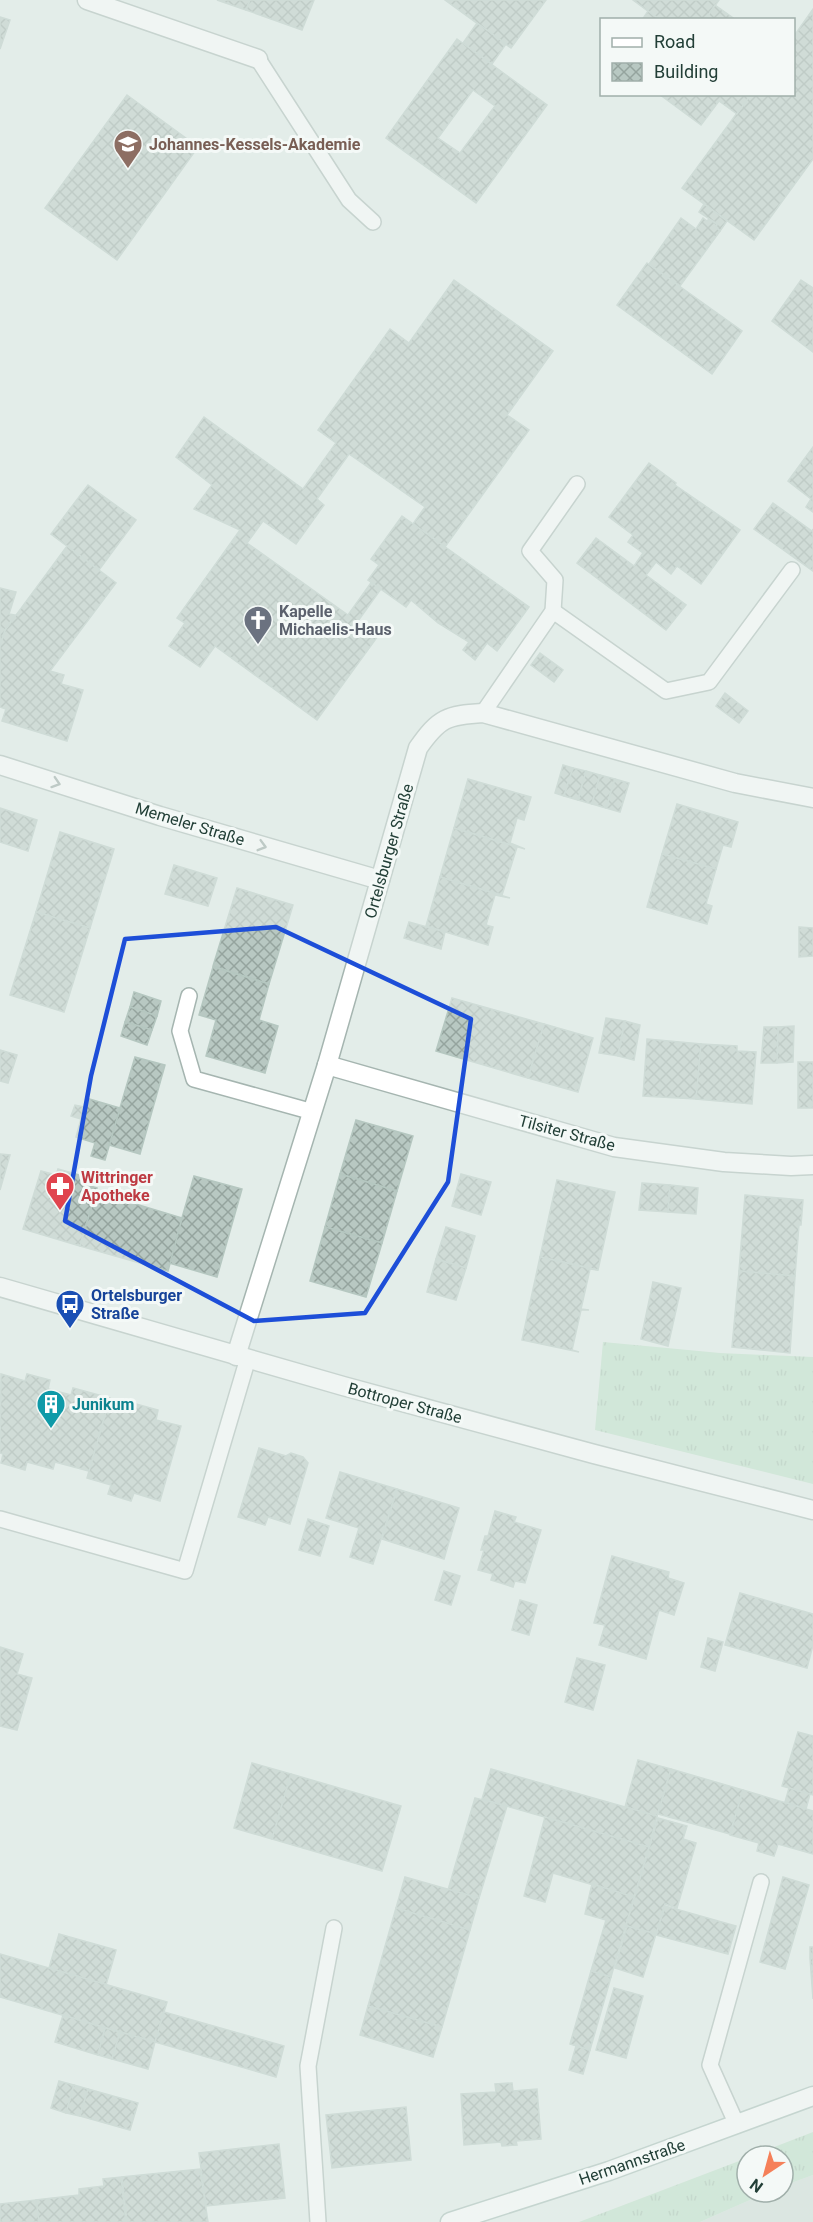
<svg xmlns="http://www.w3.org/2000/svg" width="813" height="2222" viewBox="0 0 813 2222" font-family="Roboto,sans-serif">
	<defs>
		<pattern id="grass-tufts" width="24" height="20" patternUnits="userSpaceOnUse" patternTransform="scale(1.5)"><rect width="24" height="20" fill="#bbdfc5"/><path d="M3 7l-1-3M5 7V3M7 7l1-3M15 17l-1-3M17 17v-4M19 17l1-3" fill="none" stroke="#a0c0aa"/></pattern>
		<pattern id="building-cross-hatch" width="8" height="8" patternUnits="userSpaceOnUse" patternTransform="scale(1.5)"><rect width="8" height="8" fill="#b8c8c2"/><path d="M0 0l8 8M0 8l8-8" fill="none" stroke="#95a49e"/></pattern>
	</defs>
	<rect width="100%" height="100%" fill="#e3ede9"/>
	<polygon fill="#d1ddd8" points="813,2175 813,2222 700,2222 768,2192 783,2192 783,2186"/>
	<g fill="url(#grass-tufts)">
		<polygon points="603,1342 720,1353 813,1357 813,1484 595,1430"/>
		<polygon points="813,2132 813,2175 783,2186 783,2156 751,2156"/>
		<polygon points="747,2158 747,2192 768,2192 700,2222 579,2222"/>
	</g>
	<g fill="url(#building-cross-hatch)" stroke="#b5c7c0" stroke-width="1.5" fill-rule="evenodd">
		<polygon points="217,0 250,0 246,10"/>
		<polygon points="250,0 314,0 302,30 246,10"/>
		<polygon points="445,0 546,0 511,48"/>
		<polygon points="633,0 719,0 705,20 660,20"/>
		<polygon points="715,5 736,20 705,20"/>
		<polygon points="813,9 813,159 754,240 682,188 751,94 794,94 794,36"/>
		<polygon points="648,11 660,20 642,20"/>
		<polygon points="0,17 10,20 0,49"/>
		<polygon points="477,23 506,44 492,64 463,43"/>
		<path d="M 457,39 L 547,105 L 476,203 L 386,138 ZM 473,90 L 495,106 L 460,153 L 438,138 Z"/>
		<polygon points="659,94 751,94 737,114 719,101 701,125"/>
		<polygon points="127,95 198,147 117,260 45,208"/>
		<polygon points="704,204 727,221 720,231 716,227 717,224 699,212"/>
		<polygon points="681,218 696,229 703,218 707,221 709,219 717,224 716,227 720,231 680,286 649,264"/>
		<polygon points="647,263 742,331 712,374 617,305"/>
		<path d="M 454,280 L 553,351 L 507,415 L 529,430 L 445,547 L 423,530 L 358,621 L 378,636 L 317,720 L 215,646 L 200,667 L 169,646 L 185,623 L 177,618 L 240,530 L 194,509 L 212,485 L 176,457 L 204,417 L 303,489 L 336,443 L 318,430 L 390,329 L 409,343 ZM 349,454 L 425,507 L 348,615 L 247,543 L 263,521 L 296,544 L 324,505 L 317,499 Z"/>
		<polygon points="801,280 813,288 813,352 772,321"/>
		<polygon points="813,447 813,512 806,507 811,499 788,481"/>
		<polygon points="649,463 676,483 675,485 740,530 701,584 677,566 671,574 656,562 646,575 686,605 666,630 577,563 596,538 634,566 643,553 628,542 633,535 609,517"/>
		<polygon points="88,485 136,520 99,570 51,534"/>
		<polygon points="773,503 812,531 813,529 813,571 754,529"/>
		<polygon points="402,516 529,607 497,651 487,643 475,660 463,650 469,642 438,623 411,600 406,607 368,580 379,565 371,559"/>
		<polygon points="67,546 116,583 50,671 64,675 61,684 83,690 67,741 2,721 6,709 0,707 0,645 5,630"/>
		<polygon points="0,588 16,592 9,614 15,615 5,630 0,628"/>
		<polygon points="0,628 5,630 0,645"/>
		<polygon points="540,653 563,670 554,682 531,665"/>
		<polygon points="725,693 748,711 739,723 716,706"/>
		<polygon points="563,765 573,768 564,796 555,793"/>
		<polygon points="573,768 586,771 578,800 564,796"/>
		<polygon points="586,771 600,775 592,804 578,800"/>
		<polygon points="600,775 615,779 606,808 592,804"/>
		<polygon points="468,779 531,797 524,820 517,818 510,843 525,849 454,828"/>
		<polygon points="615,779 629,783 620,812 606,808"/>
		<polygon points="677,804 738,822 731,847 723,845 716,869 662,854"/>
		<polygon points="0,808 37,820 28,851 0,842"/>
		<polygon points="454,828 517,847 502,895 440,877"/>
		<polygon points="60,832 114,849 90,928 36,912"/>
		<polygon points="662,854 716,869 706,904 712,906 707,924 647,907"/>
		<polygon points="174,865 217,878 208,906 165,894"/>
		<polygon points="440,877 510,898 495,895 486,925 493,927 488,945 426,926"/>
		<polygon points="237,888 293,905 269,984 213,966"/>
		<polygon points="36,912 90,928 64,1012 10,995"/>
		<polygon points="409,922 445,932 441,949 404,938"/>
		<polygon points="799,927 813,928 813,956 799,957"/>
		<polygon points="213,967 269,984 259,1020 278,1026 265,1073 206,1056 216,1020 199,1015"/>
		<polygon points="134,992 161,1001 157,1016 130,1007"/>
		<polygon points="452,998 544,1024 528,1078 436,1051"/>
		<polygon points="130,1007 157,1016 152,1030 125,1022"/>
		<polygon points="606,1018 625,1021 618,1056 599,1053"/>
		<polygon points="625,1021 640,1025 634,1060 618,1056"/>
		<polygon points="125,1022 152,1030 147,1045 121,1036"/>
		<polygon points="544,1024 593,1038 578,1092 528,1078"/>
		<polygon points="794,1026 793,1062 777,1063 778,1027"/>
		<polygon points="764,1027 778,1027 777,1063 761,1063"/>
		<polygon points="647,1039 701,1044 696,1099 643,1096"/>
		<polygon points="701,1044 737,1046 737,1051 756,1052 752,1104 696,1099"/>
		<polygon points="0,1050 17,1055 8,1083 0,1081"/>
		<polygon points="135,1057 165,1065 140,1154 109,1145"/>
		<rect x="798" y="1062" width="15" height="46"/>
		<polygon points="86,1098 120,1108 105,1160 91,1156 95,1143 76,1137 81,1119 71,1116 75,1105 84,1107"/>
		<polygon points="356,1120 413,1136 397,1191 340,1174"/>
		<polygon points="0,1154 10,1155 0,1190"/>
		<polygon points="58,1169 83,1176 81,1183 97,1188 80,1246 23,1229 41,1171 56,1175"/>
		<polygon points="340,1174 397,1191 382,1243 325,1227"/>
		<polygon points="461,1174 491,1182 481,1215 452,1206"/>
		<polygon points="194,1176 242,1189 217,1277 169,1263"/>
		<polygon points="557,1180 615,1192 598,1270 540,1257"/>
		<polygon points="642,1183 670,1185 668,1212 639,1210"/>
		<polygon points="670,1185 698,1188 696,1214 668,1212"/>
		<polygon points="96,1192 182,1218 168,1271 80,1246"/>
		<polygon points="745,1195 803,1200 801,1225 799,1225 795,1276 739,1271"/>
		<polygon points="325,1227 382,1243 366,1297 310,1281"/>
		<polygon points="446,1227 475,1236 466,1268 436,1259"/>
		<polygon points="540,1257 598,1270 590,1269 581,1309 589,1310 581,1310 572,1350 579,1352 522,1340"/>
		<polygon points="436,1259 466,1268 456,1300 427,1292"/>
		<polygon points="739,1271 795,1276 790,1353 732,1347"/>
		<polygon points="653,1282 681,1288 668,1346 641,1339"/>
		<polygon points="1,1374 25,1381 27,1374 50,1380 48,1389 71,1395 73,1388 110,1398 89,1471 55,1462 53,1469 27,1462 25,1470 1,1463 3,1454 0,1453"/>
		<polygon points="136,1404 158,1410 156,1420 181,1426 160,1501 134,1493 131,1501 108,1494 111,1485 87,1478 108,1405 133,1413"/>
		<polygon points="259,1448 286,1456 291,1453 303,1457 308,1463 290,1524 268,1517 265,1525 238,1517"/>
		<polygon points="340,1472 397,1489 373,1564 350,1557 359,1528 326,1518"/>
		<polygon points="397,1489 459,1508 444,1559 382,1539"/>
		<polygon points="495,1511 516,1517 514,1522 541,1530 525,1583 515,1581 513,1587 491,1580 493,1574 478,1570 484,1550 481,1550 485,1536 488,1536"/>
		<polygon points="308,1519 329,1526 320,1556 299,1550"/>
		<polygon points="612,1556 669,1572 668,1578 684,1583 674,1615 659,1610 646,1659 599,1645 605,1625 594,1623"/>
		<polygon points="444,1571 460,1576 451,1605 435,1600"/>
		<polygon points="740,1593 813,1614 813,1645 807,1668 725,1645"/>
		<polygon points="520,1600 537,1605 529,1635 512,1630"/>
		<polygon points="708,1638 723,1642 715,1671 701,1667"/>
		<polygon points="0,1647 23,1654 17,1674 32,1678 17,1730 0,1726"/>
		<polygon points="577,1658 605,1665 593,1710 565,1702"/>
		<polygon points="798,1732 813,1736 813,1795 782,1786"/>
		<polygon points="638,1760 671,1769 657,1816 625,1807"/>
		<polygon points="252,1763 291,1774 272,1839 234,1828"/>
		<polygon points="491,1769 657,1816 649,1847 482,1799"/>
		<polygon points="671,1769 743,1790 730,1834 658,1814"/>
		<polygon points="291,1774 401,1806 382,1871 272,1839"/>
		<polygon points="789,1788 810,1794 806,1809 785,1802"/>
		<polygon points="743,1790 813,1811 813,1854 778,1844 774,1856 757,1851 759,1843 730,1835"/>
		<polygon points="475,1798 507,1806 479,1898 448,1890"/>
		<polygon points="545,1817 649,1847 634,1897 553,1873 545,1902 524,1896"/>
		<polygon points="658,1818 687,1826 683,1839 696,1843 677,1908 665,1904 656,1934 626,1926"/>
		<polygon points="405,1877 479,1898 470,1930 396,1908"/>
		<polygon points="783,1877 809,1885 785,1969 760,1962"/>
		<polygon points="592,1884 634,1897 611,1977 591,1971 606,1920 585,1914"/>
		<polygon points="665,1906 736,1926 728,1954 656,1935"/>
		<polygon points="396,1908 470,1930 442,2027 368,2006"/>
		<polygon points="627,1926 656,1934 643,1977 615,1968"/>
		<polygon points="59,1934 116,1950 106,1985 49,1968"/>
		<polygon points="810,1947 813,1947 813,1999 810,1958"/>
		<polygon points="0,1954 167,2002 155,2042 0,1997"/>
		<polygon points="591,1971 611,1977 590,2050 570,2044"/>
		<polygon points="614,1988 643,1996 626,2058 596,2050"/>
		<polygon points="368,2006 442,2027 433,2057 360,2035"/>
		<polygon points="164,2012 284,2046 276,2077 155,2042"/>
		<polygon points="63,2015 105,2028 98,2055 55,2042"/>
		<polygon points="105,2028 120,2032 112,2059 98,2055"/>
		<polygon points="120,2032 155,2042 148,2069 112,2059"/>
		<polygon points="576,2046 590,2050 583,2074 569,2070"/>
		<polygon points="59,2081 74,2085 66,2113 51,2108"/>
		<polygon points="512,2083 513,2091 537,2089 541,2139 516,2141 517,2145 502,2146 501,2142 464,2145 461,2094 496,2092 495,2084"/>
		<polygon points="74,2085 88,2089 80,2116 66,2113"/>
		<polygon points="88,2089 138,2103 130,2130 80,2116"/>
		<polygon points="406,2107 411,2160 332,2168 326,2115"/>
		<polygon points="279,2144 285,2198 206,2206 199,2153"/>
		<polygon points="200,2169 208,2222 127,2222 122,2177"/>
		<polygon points="121,2177 126,2222 39,2222 36,2200 79,2195 79,2189 104,2186 103,2179"/>
		<polygon points="36,2200 39,2222 0,2222 0,2204"/>
	</g>
	<g fill="none" stroke-linecap="round" stroke-linejoin="round">
		<g stroke="#a5b5b0" stroke-width="18">
			<g id="lane">
				<polyline points="258,59 349,200 373,222"/>
				<polyline points="553,611 666,691 709,682 792,570"/>
				<polyline points="483,713 553,611 555,580 530,551 577,484"/>
				<polyline points="189,996 180,1031 194,1079 313,1112"/>
				<polyline points="0,1519 185,1571 248,1358"/>
				<polyline points="737,2125 710,2065 761,1882"/>
				<polyline points="318,2222 308,2066 334,1928"/>
			</g>
		</g>
		<g stroke="#a5b5b0" stroke-width="21">
			<g id="street">
				<polyline points="87,0 258,59"/>
				<polyline points="0,765 160,816 380,880"/>
				<polyline points="327,1065 614,1147 724,1162 791,1166 813,1165"/>
				<polyline points="0,1287 343,1386 594,1454 813,1510"/>
				<path d="M 236,1356 L 327,1065 L 418,748 C 439,718 447,715 483,713 L 735,783 L 813,798"/>
			</g>
		</g>
		<g stroke="#a1b9b1" stroke-width="21">
			<polyline id="secondary" points="450,2222 609,2171 813,2096"/>
		</g>
		<use href="#lane" stroke="#fff" stroke-width="15"/>
		<use href="#street" stroke="#fff" stroke-width="18"/>
		<use href="#secondary" stroke="#fff" stroke-width="18"/>
	</g>
	<defs><path id="oneway-chevron" d="M-2-3.5L2.5 0L-2 3.5" fill="none" stroke-width="1.6" stroke-linecap="round" stroke-linejoin="round" transform="scale(1.5)"/></defs>
	<g stroke="#909f9b">
		<use href="#oneway-chevron" transform="translate(56 783) rotate(18)"/>
		<use href="#oneway-chevron" transform="translate(262 846) rotate(16)"/>
	</g>
	<path d="M0 0H813V2222H0ZM 276,927 L 471,1019 L 448,1182 L 365,1313 L 254,1321 L 65,1221 L 91,1076 L 125,939 Z" fill="#e3ede9" fill-opacity=".55" fill-rule="evenodd"/>
	<path fill="none" stroke="#1d4ed8" stroke-width="4.5" stroke-linejoin="round" d="M 276,927 L 471,1019 L 448,1182 L 365,1313 L 254,1321 L 65,1221 L 91,1076 L 125,939 Z"/>
	<defs>
		<g id="school-pin" transform="scale(1.5)"><path d="M0 17L-7.5 6A9.5 9.5 0 1 1 7.5 6Z" fill="#8d6e63" stroke="#f4f9f7"/><path d="M0-5L7-2L0 1L-7-2ZM-4 1L0 2.5L4 1V4Q0 6-4 4Z" fill="#fff"/></g>
		<g id="church-pin" transform="scale(1.5)"><path d="M0 17L-7.5 6A9.5 9.5 0 1 1 7.5 6Z" fill="#6b7280" stroke="#f4f9f7"/><path d="M-1.2-6h2.4v3.5h3.3v2.4h-3.3V6h-2.4V-.1h-3.3v-2.4h3.3Z" fill="#fff"/></g>
		<g id="pharmacy-pin" transform="scale(1.5)"><path d="M0 17L-7.5 6A9.5 9.5 0 1 1 7.5 6Z" fill="#e0444e" stroke="#f4f9f7"/><path d="M-2-6h4v4h4v4h-4v4h-4v-4h-4v-4h4Z" fill="#fff"/></g>
		<g id="bus-pin" transform="scale(1.5)"><path d="M0 17L-7.5 6A9.5 9.5 0 1 1 7.5 6Z" fill="#1a4fb4" stroke="#f4f9f7"/><path d="M-5-6H5V4H4V6H2V4H-2V6H-4V4H-5ZM-3.5-4V0h7V-4ZM-3.5 1.2v1.5H-2V1.2ZM2 1.2v1.5H3.5V1.2Z" fill="#fff"/></g>
		<g id="building-pin" transform="scale(1.5)"><path d="M0 17L-7.5 6A9.5 9.5 0 1 1 7.5 6Z" fill="#0f9aa8" stroke="#f4f9f7"/><path d="M-4-6H4V6H1V3H-1V6H-4ZM-2.5-4.3h1.7v1.8h-1.7ZM.8-4.3h1.7v1.8H.8ZM-2.5-1h1.7V.8h-1.7ZM.8-1h1.7V.8H.8Z" fill="#fff"/></g>
	</defs>
	<g fill-rule="evenodd">
		<use href="#school-pin" x="128" y="144"/>
		<use href="#church-pin" x="258" y="620"/>
		<use href="#pharmacy-pin" x="60" y="1186"/>
		<use href="#bus-pin" x="70" y="1304"/>
		<use href="#building-pin" x="51" y="1404"/>
	</g>
	<g text-anchor="middle" dominant-baseline="central" stroke-width="6" stroke-linejoin="round" paint-order="stroke">
		<g font-size="16" font-weight="bold" fill="#785e54" stroke="#f4f9f7" text-anchor="start">
			<text x="149" y="144">Johannes-Kessels-Akademie</text>
		</g>
		<g font-size="16" font-weight="bold" fill="#5b616d" stroke="#f4f9f7" text-anchor="start">
			<text x="279" y="611">Kapelle<tspan x="279" dy="18">Michaelis-Haus</tspan></text>
		</g>
		<g font-size="16" fill="#223f37" stroke="#f4f9f7">
			<text transform="translate(190 824) rotate(17)">Memeler Straße</text>
			<text transform="translate(389 851) rotate(-74)">Ortelsburger Straße</text>
			<text transform="translate(567 1133) rotate(15)">Tilsiter Straße</text>
			<text transform="translate(405 1403) rotate(15)">Bottroper Straße</text>
			<text transform="translate(632 2162) rotate(-19)">Hermannstraße</text>
		</g>
		<g font-size="16" font-weight="bold" fill="#be3a42" stroke="#f4f9f7" text-anchor="start">
			<text x="81" y="1177">Wittringer<tspan x="81" dy="18">Apotheke</tspan></text>
		</g>
		<g font-size="16" font-weight="bold" fill="#164399" stroke="#f4f9f7" text-anchor="start">
			<text x="91" y="1295">Ortelsburger<tspan x="91" dy="18">Straße</tspan></text>
		</g>
		<g font-size="16" font-weight="bold" fill="#0d838f" stroke="#f4f9f7" text-anchor="start">
			<text x="72" y="1404">Junikum</text>
		</g>
	</g>
	<rect x="600" y="18" width="195" height="78" fill="#f4f9f7" stroke="#a0afaa" stroke-width="1.5"/>
	<rect x="612" y="38" width="30" height="9" fill="#ffffff" stroke="#a0afaa" stroke-width="1.5"/>
	<text x="654" y="48" font-size="18" fill="#223f37">Road</text>
	<rect x="612" y="63" width="30" height="18" fill="url(#building-cross-hatch)" stroke="#a0afaa" stroke-width="1.5"/>
	<text x="654" y="78" font-size="18" fill="#223f37">Building</text>
	<g transform="translate(765 2174) rotate(216)"><circle r="28" fill="#f4f9f7" stroke="#a0afaa" stroke-width="1.5"/>
	<path d="M0-4.5L10 22L0 15L-10 22Z" fill="#f58059"/>
	<text y="-9" font-size="16" font-weight="bold" text-anchor="middle" fill="#223f37">N</text>
	</g>
</svg>
